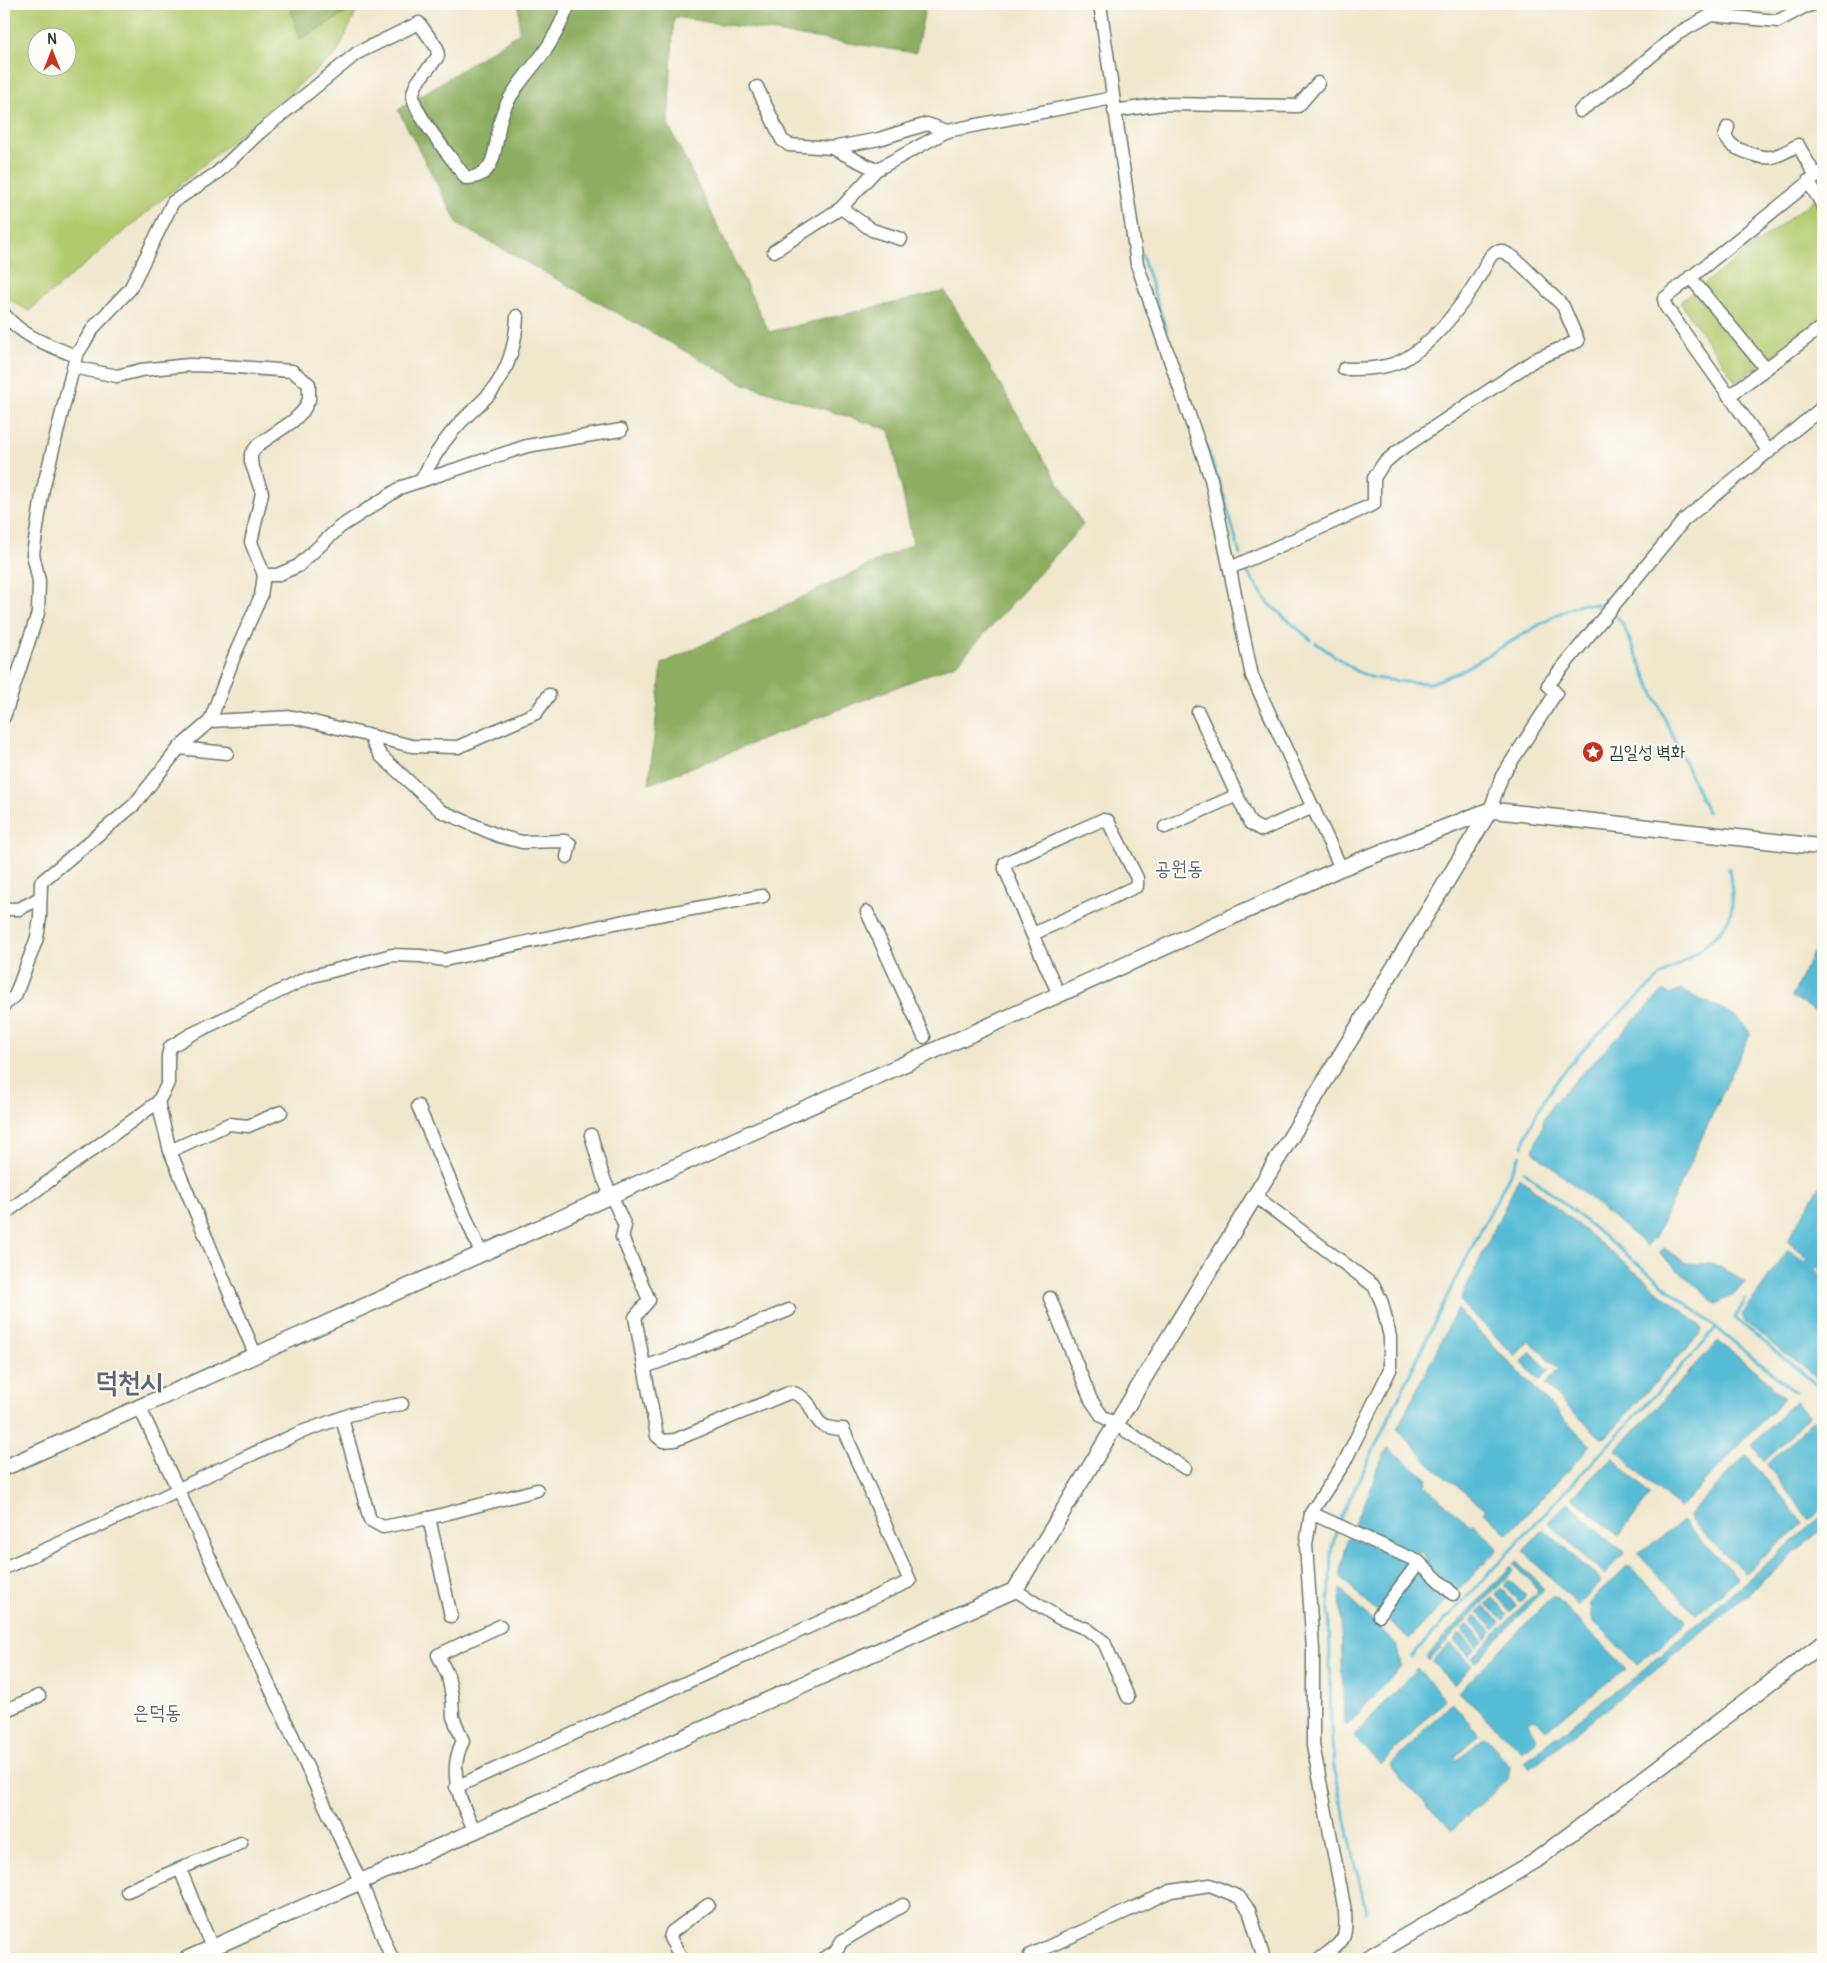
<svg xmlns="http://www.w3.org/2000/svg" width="1827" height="1963" viewBox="0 0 1827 1963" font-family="Pangolin,'Poor Story',sans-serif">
	<rect width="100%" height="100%" fill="#fdfcf7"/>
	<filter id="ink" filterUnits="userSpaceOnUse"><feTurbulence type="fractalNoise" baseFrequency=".02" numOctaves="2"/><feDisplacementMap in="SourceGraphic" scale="10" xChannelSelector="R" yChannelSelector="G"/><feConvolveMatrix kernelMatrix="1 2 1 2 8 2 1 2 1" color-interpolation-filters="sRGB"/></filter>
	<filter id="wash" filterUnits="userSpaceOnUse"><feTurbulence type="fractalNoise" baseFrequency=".0096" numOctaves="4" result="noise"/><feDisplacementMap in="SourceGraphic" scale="20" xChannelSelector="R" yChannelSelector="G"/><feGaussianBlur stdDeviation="1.12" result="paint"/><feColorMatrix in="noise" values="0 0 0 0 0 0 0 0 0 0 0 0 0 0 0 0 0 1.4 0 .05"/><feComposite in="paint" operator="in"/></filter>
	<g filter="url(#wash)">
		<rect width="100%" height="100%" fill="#f1e7cd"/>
		<g fill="#b2ca6e" stroke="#688451" fill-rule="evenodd">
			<path d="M 4,4 L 360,4 L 337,53 L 29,311 L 4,296 ZM 38,38 L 68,38 L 68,68 L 38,68 Z"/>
			<polygon points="1815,199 1823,213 1823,320 1736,382 1680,302"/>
		</g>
		<g fill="#8dae61" stroke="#56764a">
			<polygon points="289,4 362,4 300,39"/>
			<polygon points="519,4 926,4 916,53 674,17 668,124 769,332 945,291 1083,525 958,663 649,784 662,664 913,544 890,430 744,384 458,224 398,110 519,33"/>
		</g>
		<g fill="#57bcd5" stroke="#3b7c84">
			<polygon points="1823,933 1823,1017 1803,1003 1793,999 1792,996"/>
			<path d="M 1681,989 C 1704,1006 1734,1005 1750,1034 L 1655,1238 L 1647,1246 L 1533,1151 L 1544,1120 L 1554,1102 L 1664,990 L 1670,995 Z"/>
			<polygon points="1519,1177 1700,1325 1702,1331 1606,1437 1601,1438 1545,1385 1559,1369 1529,1341 1515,1356 1460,1301"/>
			<polygon points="1823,1181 1823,1271 1816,1266 1814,1269 1823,1276 1823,1372 1817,1378 1745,1322 1742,1315 1788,1250 1806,1262 1808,1259 1787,1241"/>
			<polygon points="1664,1248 1686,1263 1714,1264 1745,1282 1735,1294 1716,1304 1659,1253"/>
			<polygon points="1457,1309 1591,1446 1508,1534 1484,1512 1486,1509 1435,1469 1397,1429"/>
			<polygon points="1718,1341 1771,1383 1772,1387 1784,1398 1680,1508 1630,1465 1617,1449"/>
			<polygon points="1531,1352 1549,1370 1540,1381 1521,1362"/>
			<polygon points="1795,1402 1810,1416 1764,1462 1752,1444"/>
			<polygon points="1814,1420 1823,1428 1823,1507 1809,1520 1767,1465"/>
			<polygon points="1388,1448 1428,1479 1426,1485 1431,1491 1470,1526 1474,1524 1496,1546 1497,1550 1456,1593 1428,1567 1425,1556 1420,1552 1410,1555 1352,1528 1375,1480 1374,1474"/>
			<polygon points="1746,1455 1803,1523 1745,1573 1691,1521 1689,1515"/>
			<polygon points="1612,1457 1650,1494 1619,1536 1572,1497"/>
			<polygon points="1568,1502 1609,1541 1625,1552 1604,1575 1548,1522"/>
			<path d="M 1823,1515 L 1823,1528 C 1729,1613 1629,1691 1529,1769 L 1524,1762 L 1639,1673 Z"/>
			<polygon points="1682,1520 1738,1578 1696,1614 1637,1553 1664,1536"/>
			<polygon points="1544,1529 1601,1581 1578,1606 1523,1551"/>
			<polygon points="1349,1537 1409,1562 1410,1566 1379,1613 1340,1577 1345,1550"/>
			<polygon points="1517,1561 1544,1589 1476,1662 1472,1658 1538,1590 1514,1564"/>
			<polygon points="1511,1566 1514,1570 1429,1660 1426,1657"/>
			<polygon points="1626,1567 1630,1567 1684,1618 1686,1623 1637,1665 1593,1621 1589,1603"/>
			<polygon points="1417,1572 1424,1572 1451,1596 1409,1639 1383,1614"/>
			<polygon points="1509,1580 1526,1596 1521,1603 1504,1586"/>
			<polygon points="1340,1589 1396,1644 1401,1666 1347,1726 1344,1722"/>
			<polygon points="1501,1589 1517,1605 1511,1612 1496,1595"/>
			<polygon points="1552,1597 1555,1597 1626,1669 1546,1730 1537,1721 1533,1720 1528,1724 1536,1736 1536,1741 1521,1751 1459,1692"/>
			<polygon points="1493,1598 1508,1615 1503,1620 1486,1604"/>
			<polygon points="1484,1606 1500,1623 1495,1630 1478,1613"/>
			<polygon points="1476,1616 1492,1632 1486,1639 1471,1622"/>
			<polygon points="1467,1624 1483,1641 1477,1647 1462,1630"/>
			<polygon points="1460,1633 1475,1649 1469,1656 1454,1640"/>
			<polygon points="1450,1643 1472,1664 1454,1685 1432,1662"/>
			<polygon points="1417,1668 1445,1699 1381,1765 1354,1736"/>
			<polygon points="1452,1702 1479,1734 1454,1759 1457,1761 1485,1736 1510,1766 1508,1779 1452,1830 1401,1779 1391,1765"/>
		</g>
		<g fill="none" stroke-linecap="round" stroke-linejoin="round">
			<g stroke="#57bcd5" stroke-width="3">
				<polyline points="1141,252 1166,330"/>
				<polyline points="1204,440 1225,499 1240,555"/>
				<polyline points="1245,569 1269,604 1311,640"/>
				<polyline points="1617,617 1622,623 1707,812"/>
				<polyline points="1316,643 1356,671 1373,678 1405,682 1431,683 1459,672 1556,615 1580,604 1599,605"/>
				<path d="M 1523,1146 C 1545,1075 1609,1024 1662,975 C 1681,964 1721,937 1729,918 C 1735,903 1731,883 1729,868"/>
				<polyline points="1524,1171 1795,1392"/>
				<polyline points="1746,1299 1735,1318 1823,1390"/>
				<polyline points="1339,1522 1454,1282 1520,1155"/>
				<polyline points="1337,1528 1331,1552 1329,1605 1331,1726 1334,1767 1366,1912"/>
				<polyline points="1411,1657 1717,1328"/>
			</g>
		</g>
	</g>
	<g filter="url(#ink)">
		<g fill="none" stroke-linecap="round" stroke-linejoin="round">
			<g stroke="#68786a" stroke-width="15">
				<g id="minor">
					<polyline points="1100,4 1137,264 1211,479 1252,676 1341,868"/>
					<polyline points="757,87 782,140 789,145 832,148 876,170"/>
					<polyline points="1114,111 1163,104 1298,106 1318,83"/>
					<polyline points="1580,111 1636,69 1677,34 1711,15 1778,21 1804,7 1815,4"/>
					<path d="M 1728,127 L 1725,136 C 1731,146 1735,148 1746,152 C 1769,162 1777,157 1798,145 L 1815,175"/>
					<polyline points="832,148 879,139 927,124 947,131"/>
					<polyline points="1808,181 1823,206"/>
					<polyline points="841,208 872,230 901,239"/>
					<polyline points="774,251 841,208 876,170 947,131 1113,98"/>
					<polyline points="1690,277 1766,369"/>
					<path d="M 4,314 C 24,338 49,345 76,356"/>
					<polyline points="73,367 117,376 141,370 189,365 222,366 292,371 309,384 309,400 303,411 293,421 258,445 251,454 251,462 262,493 251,542 264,575"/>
					<polyline points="1729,396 1823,326"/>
					<polyline points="1769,452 1666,307 1664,299 1823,171"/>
					<path d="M 421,481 C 430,463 439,447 452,432 C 464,417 480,405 492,391 C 509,369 516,343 517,316"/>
					<path d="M 1230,568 L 1374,504 L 1374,478 L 1383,464 L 1397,452 L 1536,359 L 1578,341 L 1563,306 L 1525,268 L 1514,258 L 1502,251 L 1495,252 L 1490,257 C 1472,293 1438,342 1401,361 C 1384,369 1362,369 1344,369"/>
					<polyline points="1198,712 1250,823 1262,830 1313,807"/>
					<path d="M 4,717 L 38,613 L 39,581 L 33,554 L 43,489 L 76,356 L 94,327 L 130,289 L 173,202 L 217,173 L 259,133 L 357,53 L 419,23 L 437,48 L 438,56 C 431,68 413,81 413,96 C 414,114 454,161 466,178 C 502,177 493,137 503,112 C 512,90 528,73 542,55 C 554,39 562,22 569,4"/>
					<polyline points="210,721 293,717 412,746 458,747 536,713 549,695"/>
					<polyline points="371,735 373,743 381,756 441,811 499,836 522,842 565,841 570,844 567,857"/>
					<polyline points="179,748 227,753"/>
					<polyline points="1490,810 1502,776 1556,693 1548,685 1684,520 1823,407"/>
					<polyline points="1165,827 1235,796"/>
					<polyline points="4,909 19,909 40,898"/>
					<polyline points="867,912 924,1037"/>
					<path d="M 1033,934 L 1137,886 L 1137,878 L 1108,821 L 1102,820 L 1005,863 L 1005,869 C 1023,911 1039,953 1059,994"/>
					<polyline points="4,1005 15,996 37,938 40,918 41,882 134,805 179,748 210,721 235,654 261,596 264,575 277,575 298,566 340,527 402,487 527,446 621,430"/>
					<polyline points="158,1102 170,1151 255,1354"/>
					<polyline points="418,1106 481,1253"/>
					<polyline points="170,1151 229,1124 248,1126 281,1112"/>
					<path d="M 1255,1196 L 1374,1286 L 1382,1303 L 1390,1337 L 1390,1370 L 1344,1463 L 1311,1513 L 1306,1545 L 1313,1650 L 1313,1745 L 1345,1911 C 1347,1942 1344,1940 1320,1959"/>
					<polyline points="4,1214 158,1102 168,1083 168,1056 170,1047 190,1035 309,977 392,955 421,956 444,960 620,922 763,896"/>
					<polyline points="1050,1298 1091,1400 1102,1416 1185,1468"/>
					<polyline points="645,1367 691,1350 789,1310"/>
					<polyline points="139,1406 361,1883 392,1959"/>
					<polyline points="342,1418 370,1520 383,1527 429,1518 537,1490"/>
					<polyline points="1311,1513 1419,1562 1453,1594"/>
					<polyline points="429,1518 451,1616"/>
					<polyline points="4,1568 161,1498 220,1469 299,1433 352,1414 402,1404"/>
					<polyline points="1015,1590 1059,1618 1087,1629 1104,1642 1128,1697"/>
					<polyline points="1379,1615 1419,1562"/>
					<polyline points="4,1711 39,1696"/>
					<path d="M 456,1787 L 910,1581 L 843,1429 C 803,1429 824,1403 791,1392 L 675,1440 L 663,1441 L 657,1436 L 635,1317 L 649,1300 L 622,1237 L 625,1226 L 603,1177 L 591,1135"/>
					<path d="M 476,1832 C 460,1804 447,1772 463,1741 L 453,1717 L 452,1696 L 448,1676 L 438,1655 L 500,1626"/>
					<polyline points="180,1869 212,1948"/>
					<polyline points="127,1891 241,1843"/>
					<polyline points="1030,1955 1171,1891 1210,1885 1239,1897 1249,1910 1264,1959"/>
					<polyline points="682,1959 670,1938 672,1932 708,1905"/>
					<polyline points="822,1959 835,1952 842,1941 903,1905"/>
				</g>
			</g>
			<g stroke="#68786a" stroke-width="18">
				<g id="major">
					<polyline points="4,1468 1341,868 1490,810 1823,847"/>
					<polyline points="187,1959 1015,1590 1490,810"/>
					<polyline points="1366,1959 1535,1861 1823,1643"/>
				</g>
			</g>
			<use href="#minor" stroke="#fff" stroke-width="12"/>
			<use href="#major" stroke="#fff" stroke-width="15"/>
		</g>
	</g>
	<defs>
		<g id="sight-disc" transform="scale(1.125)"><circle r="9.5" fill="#c8321e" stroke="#fdfcf7"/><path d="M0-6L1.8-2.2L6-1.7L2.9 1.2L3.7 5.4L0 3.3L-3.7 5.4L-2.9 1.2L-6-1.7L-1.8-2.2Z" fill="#fff"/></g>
	</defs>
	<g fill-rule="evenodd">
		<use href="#sight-disc" x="1593" y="752"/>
	</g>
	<g text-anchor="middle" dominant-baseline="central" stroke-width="4" stroke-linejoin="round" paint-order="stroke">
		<g font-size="18" fill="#1f3d34" stroke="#fdfcf7" text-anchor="start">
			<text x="1609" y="752">김일성 벽화</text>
		</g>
		<g font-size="20" fill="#5e6470" stroke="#fdfcf7">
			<text x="1179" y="868">공원동</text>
			<text x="157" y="1712">은덕동</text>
		</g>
		<g font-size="28" font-weight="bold" fill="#5e6470" stroke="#fdfcf7">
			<text x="129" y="1382">덕천시</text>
		</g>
	</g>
	<rect width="1827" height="1963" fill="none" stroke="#fdfcf7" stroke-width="20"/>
	<g transform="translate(52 52)"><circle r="24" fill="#fdfcf7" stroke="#a4b0a9"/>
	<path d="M0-4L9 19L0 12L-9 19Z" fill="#c8321e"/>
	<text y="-8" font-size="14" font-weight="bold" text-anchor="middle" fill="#1f3d34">N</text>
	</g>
</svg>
